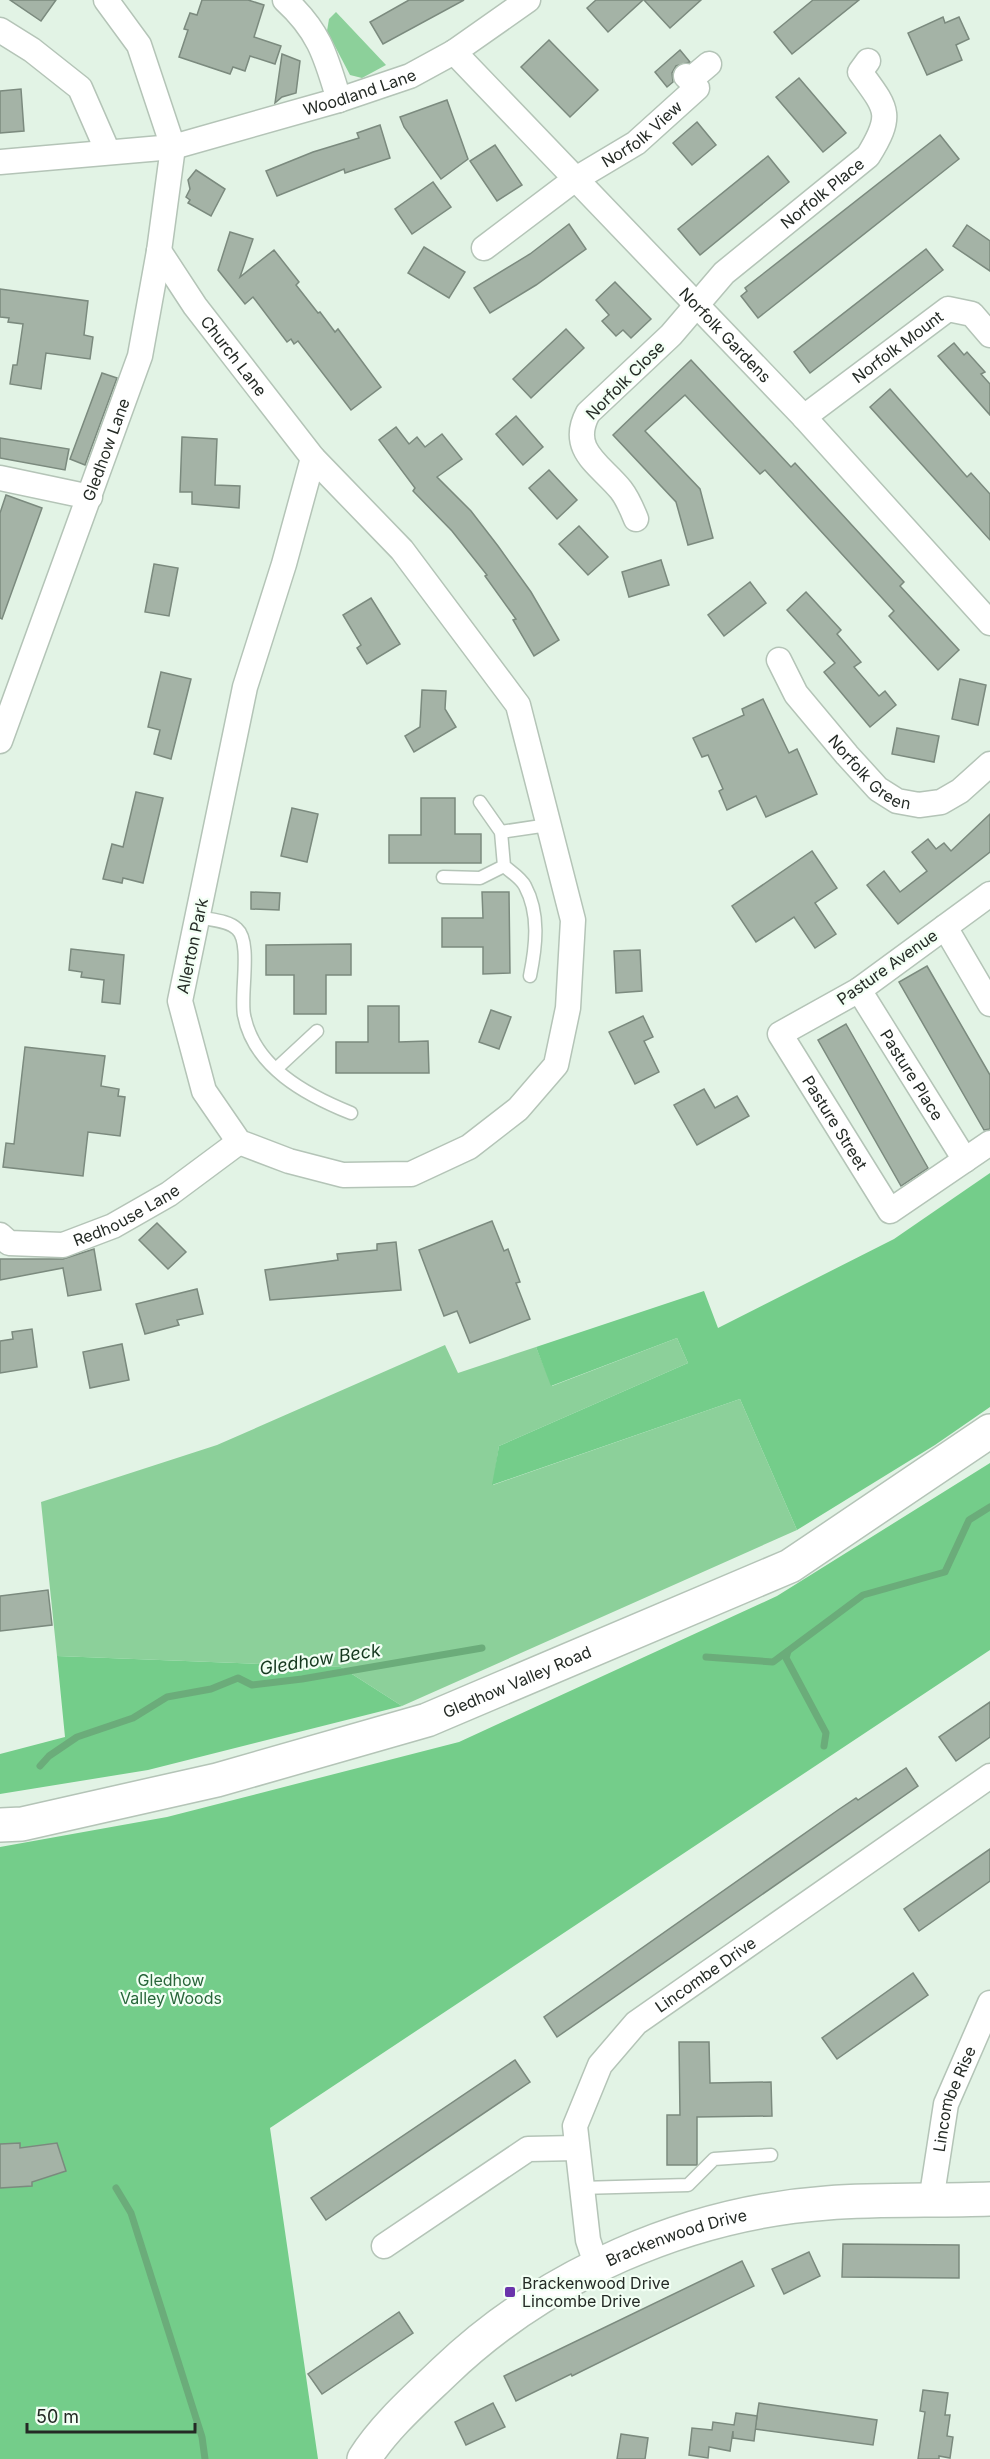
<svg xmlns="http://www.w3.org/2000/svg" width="990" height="2459" viewBox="0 0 990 2459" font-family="Inter,sans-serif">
	<rect width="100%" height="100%" fill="#e2f3e5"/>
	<g fill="#8cd09a">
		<polygon points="336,12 386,65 362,78 350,75 327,31 329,19"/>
		<polygon points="677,1338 688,1363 499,1446 493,1485 740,1399 797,1530 402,1706 341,1667 57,1656 41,1502 217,1445 445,1345 458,1373 536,1347 552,1386"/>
	</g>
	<g fill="#74cd8a">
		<polygon points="990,1173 990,1407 935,1445 797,1530 740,1399 492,1485 499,1446 688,1363 677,1338 551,1386 536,1347 704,1291 718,1328 894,1239"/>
		<polygon points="990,1463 990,1650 270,2128 318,2459 0,2459 0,1847 167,1817 459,1742 777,1596"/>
		<polygon points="57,1656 341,1667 402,1706 148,1770 0,1794 0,1754 65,1737"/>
	</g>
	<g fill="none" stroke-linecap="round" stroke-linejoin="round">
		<g stroke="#6bac7a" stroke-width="7">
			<polyline points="788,1651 786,1658 826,1733 824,1746"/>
			<polyline points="706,1657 773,1662 863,1595 945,1572 969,1520 990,1507"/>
			<polyline points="40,1766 49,1756 77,1737 133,1718 167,1697 211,1689 238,1678 252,1685 302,1679 482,1648"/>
			<polyline points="116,2188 131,2213 202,2437 205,2459"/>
		</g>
	</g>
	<g fill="#a4b3a6" stroke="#7b8a7e" stroke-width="1.5">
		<polygon points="10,0 56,0 41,21"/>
		<polygon points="202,0 248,0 264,5 254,37 281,46 275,64 250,56 245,71 233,67 230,74 179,57 188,30 184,29 190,13 197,15"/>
		<polygon points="409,0 464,0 383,44 370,22"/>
		<polygon points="596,0 643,0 608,32 587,8"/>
		<polygon points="644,0 701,0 670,28"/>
		<polygon points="813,0 859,0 792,54 774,32"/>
		<polygon points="943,17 945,23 959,17 969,39 956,45 962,60 927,75 908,33"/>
		<polygon points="549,40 598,90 570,117 521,67"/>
		<polygon points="680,50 690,62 676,66 672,73 673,82 667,87 655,72"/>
		<polygon points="282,54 300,61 296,93 282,97 275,103"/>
		<polygon points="799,78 846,133 823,152 776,97"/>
		<polygon points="21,89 24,131 0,133 0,91"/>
		<polygon points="447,100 468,159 441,179 404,127 400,117"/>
		<polygon points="697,122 716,145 692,165 673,143"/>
		<polygon points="380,125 390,158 345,173 344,169 277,196 266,171 313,152 359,138 357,133"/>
		<polygon points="940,135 959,159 758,318 741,296 747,291 745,288"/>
		<polygon points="495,145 522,185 497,201 470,161"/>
		<polygon points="768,156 789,182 700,255 678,229"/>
		<polygon points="196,170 225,189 211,216 188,203 190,200 186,197 190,189 188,180"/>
		<polygon points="433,182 451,207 412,234 395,209"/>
		<polygon points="569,224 586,249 536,285 490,313 474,288 530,254"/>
		<polygon points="967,225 990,241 990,271 953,246"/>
		<polygon points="230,232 253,239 240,277 274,250 299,282 296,285 318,313 320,312 335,332 338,329 381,387 351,410 298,341 294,344 291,339 287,342 253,297 245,304 218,270"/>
		<polygon points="424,247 465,272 449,298 408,273"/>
		<polygon points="926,249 943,270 810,373 794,352"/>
		<polygon points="615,282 651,319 631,338 623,330 616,336 602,321 609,315 596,300"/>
		<polygon points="0,289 88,301 84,335 93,337 90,359 46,353 41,389 10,384 13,365 17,365 23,324 8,322 9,318 0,317"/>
		<polygon points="566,329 584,348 531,398 513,379"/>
		<polygon points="954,343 964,355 967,352 985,372 981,374 990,384 990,415 938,356"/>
		<polygon points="691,360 791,467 795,463 904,582 900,586 959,650 938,670 889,616 894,611 765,470 760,474 685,395 645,431 700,489 713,538 688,545 676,502 613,435"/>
		<polygon points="102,373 117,378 85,465 70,459"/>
		<polygon points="890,389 967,477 971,473 990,494 990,540 870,407"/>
		<polygon points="516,416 543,447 523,465 496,434"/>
		<polygon points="396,427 409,444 417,437 425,447 442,434 462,459 437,477 471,511 498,546 531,592 559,640 534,656 513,620 516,619 485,576 487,575 452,531 413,491 415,488 379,440"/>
		<polygon points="182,437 217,439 215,485 240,486 239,508 192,504 192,492 180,492"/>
		<polygon points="0,438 69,449 65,470 0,458"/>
		<polygon points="549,470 577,500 557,519 529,488"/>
		<polygon points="6,495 42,508 2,619 0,618 0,513"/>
		<polygon points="579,526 608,557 588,575 559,544"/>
		<polygon points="661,560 669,585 629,597 622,572"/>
		<polygon points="154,564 178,568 169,616 145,612"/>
		<polygon points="750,582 766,603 724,636 708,615"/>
		<polygon points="806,592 841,630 837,634 861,662 854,667 879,696 885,691 896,705 870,727 824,672 835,663 787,610"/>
		<polygon points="371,598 400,644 367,664 357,648 361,645 343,615"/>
		<polygon points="161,672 191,679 171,759 154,754 160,730 148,727"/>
		<polygon points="960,679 986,685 978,725 952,719"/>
		<polygon points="422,690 446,691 445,709 456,727 414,752 405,736 420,727"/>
		<polygon points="763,699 789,753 797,749 817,794 766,817 756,796 727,810 719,791 723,789 708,755 702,757 693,738 744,715 742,709"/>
		<polygon points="897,728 939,736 934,762 892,754"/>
		<polygon points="136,792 163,798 143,883 123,878 122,883 103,879 112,844 123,847"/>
		<polygon points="421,798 455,798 455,834 481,834 481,863 389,863 389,835 421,835"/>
		<polygon points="292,808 318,814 307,862 281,856"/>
		<polygon points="990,814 990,852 898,924 867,885 884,871 900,892 927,871 912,852 928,839 936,849 944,843 951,851"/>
		<polygon points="812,851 837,888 815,903 836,934 815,948 794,917 756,942 732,906"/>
		<polygon points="251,892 280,893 279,910 251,909"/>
		<polygon points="482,892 509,892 510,973 483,974 483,947 442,947 442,918 483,918"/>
		<polygon points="351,944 351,975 326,975 326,1014 294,1014 294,975 266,975 266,945"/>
		<polygon points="71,949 124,955 120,1004 102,1002 104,980 81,977 82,972 69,970"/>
		<polygon points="640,950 642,991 616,993 614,951"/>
		<polygon points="927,966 990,1075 990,1129 984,1130 899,982"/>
		<polygon points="368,1006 399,1006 399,1042 428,1041 429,1073 336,1073 336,1042 368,1042"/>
		<polygon points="491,1010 511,1017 499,1049 479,1042"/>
		<polygon points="643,1016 653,1037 644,1041 659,1072 635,1084 609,1032"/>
		<polygon points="846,1024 928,1168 901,1186 818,1040"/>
		<polygon points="25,1047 105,1056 101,1086 119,1089 118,1096 125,1097 120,1136 88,1132 83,1176 3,1167 6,1143 14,1144"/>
		<polygon points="704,1089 715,1108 737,1096 749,1116 697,1145 674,1105"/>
		<polygon points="492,1221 504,1251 508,1249 520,1282 516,1283 530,1319 470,1343 457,1311 444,1316 419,1250"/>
		<polygon points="157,1223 186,1252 168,1269 139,1240"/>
		<polygon points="396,1242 401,1290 270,1300 265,1270 338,1260 337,1254 377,1250 377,1244"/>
		<polygon points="94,1249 101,1290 68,1296 63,1268 0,1280 0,1259 63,1259"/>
		<polygon points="197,1289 203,1314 177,1320 179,1325 145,1334 136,1304"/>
		<polygon points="32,1329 37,1367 0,1373 0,1341 13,1339 12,1332"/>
		<polygon points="122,1344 129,1380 90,1388 83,1352"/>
		<polygon points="48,1590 52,1625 0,1631 0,1596"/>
		<polygon points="990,1702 990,1737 956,1761 939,1737"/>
		<polygon points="906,1768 918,1786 557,2037 544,2017 838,1810 856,1798 858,1800"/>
		<polygon points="990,1849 990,1881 919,1931 904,1909"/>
		<polygon points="913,1973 928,1995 837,2059 822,2038"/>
		<polygon points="679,2042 709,2042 710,2083 771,2082 772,2116 697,2117 697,2165 667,2165 667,2115 680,2115"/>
		<polygon points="515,2060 530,2082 326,2220 311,2198"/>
		<polygon points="20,2143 20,2148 57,2143 66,2171 32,2182 32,2186 0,2188 0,2144"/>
		<polygon points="843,2244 959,2245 959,2278 842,2277"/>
		<polygon points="809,2252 820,2276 784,2294 772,2269"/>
		<polygon points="742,2261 754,2286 572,2376 571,2374 516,2401 504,2376"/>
		<polygon points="399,2312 413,2333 322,2394 308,2374"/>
		<polygon points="923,2390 948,2393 945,2415 950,2415 947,2436 953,2437 950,2458 939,2456 939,2459 918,2459 925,2412 920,2411"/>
		<polygon points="493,2403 505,2427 466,2445 455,2422"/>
		<polygon points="759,2403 877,2420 873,2445 755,2429"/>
		<polygon points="736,2413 757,2416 754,2441 733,2438 733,2431 730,2451 709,2447 708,2458 689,2455 692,2428 712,2430 713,2422 734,2425"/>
		<polygon points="621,2434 648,2438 645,2459 617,2459"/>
	</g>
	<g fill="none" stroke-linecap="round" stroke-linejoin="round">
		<g stroke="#b4c4b7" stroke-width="15">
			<g id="lane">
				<path d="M 480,802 L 501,832 L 504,866 C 511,872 521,878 525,886 C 540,914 536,946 530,976"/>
				<polyline points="501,832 548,825"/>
				<polyline points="443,877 480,878 504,866"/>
				<path d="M 198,917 C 210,920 228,920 237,929 C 252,942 240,994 244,1015 C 254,1067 306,1095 351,1113"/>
				<polyline points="276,1069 317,1031"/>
				<polyline points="580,2188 688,2185 714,2159 771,2155"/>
			</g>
		</g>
		<g stroke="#b4c4b7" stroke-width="27">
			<g id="street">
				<path d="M 285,0 C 320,32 326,57 339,100"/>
				<polyline points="0,30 32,50 80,88 108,152"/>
				<path id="s1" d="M 454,52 L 804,417 L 990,623"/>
				<polyline points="686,76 690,80 709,64"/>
				<path id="s2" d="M 0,162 L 173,147 L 339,100 L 410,76 L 454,52 L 528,0"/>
				<path id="s3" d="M 484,248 L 574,180 L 636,143 L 697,88 L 690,80"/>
				<path id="s4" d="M 159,251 L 195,306 L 313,458"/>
				<path id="s5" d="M 804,417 L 948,309 L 972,314 L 990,335"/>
				<polygon points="313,458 402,550 518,705 573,920 568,1008 556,1065 518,1109 469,1147 411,1174 343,1175 289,1161 239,1142 204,1091 180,1001 245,687 284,564"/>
				<polyline points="0,478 90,497"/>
				<path id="s6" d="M 636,519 C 632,509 628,499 621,490 C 601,465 568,450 588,413 L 671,335 L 724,273 L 868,156 C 894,114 887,109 860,72 L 868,61"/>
				<path id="s7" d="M 779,660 L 796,694 L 847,755 L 878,789 L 897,801 L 919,805 L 941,802 L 960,791 L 990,764"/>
				<path id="s8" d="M 0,741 L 140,356 L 159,251 L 173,147 L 139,45 L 106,0"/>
				<path id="s9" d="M 990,894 L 859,990 L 780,1034 L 890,1211 L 990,1143"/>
				<polyline points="945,927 990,1004"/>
				<path id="s10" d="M 859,990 L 965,1160"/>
				<path id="s11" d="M 0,1235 L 9,1243 L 63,1245 L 113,1226 L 169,1194 L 239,1142"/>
				<path id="s12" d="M 931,2201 L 946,2104 L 990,2003"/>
				<polyline points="384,2246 528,2149 576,2148"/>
				<path id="s13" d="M 596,2264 L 588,2240 L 575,2126 L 600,2065 L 636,2023 L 990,1776"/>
			</g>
		</g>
		<g stroke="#b4c4b7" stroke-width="36">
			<g id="secondary">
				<path id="s14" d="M 0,1825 L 22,1824 L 217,1780 L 427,1720 L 790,1566 L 990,1431"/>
				<path id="s15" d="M 364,2459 C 384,2427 417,2398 444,2372 C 545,2275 687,2213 827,2203 C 881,2199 936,2201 990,2199"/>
			</g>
		</g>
		<use href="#lane" stroke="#fff" stroke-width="12"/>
		<use href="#street" stroke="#fff" stroke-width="24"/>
		<use href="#secondary" stroke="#fff" stroke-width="33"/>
	</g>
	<rect fill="#6a34ab" stroke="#f2fff4" stroke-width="2" x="504" y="2286" width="12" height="12" rx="3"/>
	<g text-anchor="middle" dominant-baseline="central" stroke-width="4.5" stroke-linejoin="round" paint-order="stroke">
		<g font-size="16" fill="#242a25" stroke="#f2fff4">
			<text stroke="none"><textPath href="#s2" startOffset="368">Woodland Lane</textPath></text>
			<text stroke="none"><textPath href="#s3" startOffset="195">Norfolk View</textPath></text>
			<text stroke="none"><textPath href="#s6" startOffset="447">Norfolk Place</textPath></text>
			<text stroke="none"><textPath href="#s1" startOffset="392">Norfolk Gardens</textPath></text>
			<text stroke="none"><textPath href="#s5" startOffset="117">Norfolk Mount</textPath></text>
			<text stroke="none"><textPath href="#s4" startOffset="129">Church Lane</textPath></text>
			<text transform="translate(625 380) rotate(-45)">Norfolk Close</text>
			<text stroke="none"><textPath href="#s8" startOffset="310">Gledhow Lane</textPath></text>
			<text stroke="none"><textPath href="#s7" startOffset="147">Norfolk Green</textPath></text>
			<text transform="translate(192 946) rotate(-78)">Allerton Park</text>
			<text transform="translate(887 967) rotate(-35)">Pasture Avenue</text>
			<text stroke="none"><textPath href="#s10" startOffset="100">Pasture Place</textPath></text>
			<text stroke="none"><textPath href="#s9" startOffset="357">Pasture Street</textPath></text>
			<text stroke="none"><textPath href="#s11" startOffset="136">Redhouse Lane</textPath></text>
			<text stroke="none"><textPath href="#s14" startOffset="538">Gledhow Valley Road</textPath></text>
			<text stroke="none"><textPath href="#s13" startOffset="346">Lincombe Drive</textPath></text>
			<text stroke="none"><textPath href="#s12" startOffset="105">Lincombe Rise</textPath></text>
			<text stroke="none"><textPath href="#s15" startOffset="390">Brackenwood Drive</textPath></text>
		</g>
		<g font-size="16" fill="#28663a" stroke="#f2fff4">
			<text x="171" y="1980">Gledhow<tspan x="171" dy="18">Valley Woods</tspan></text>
		</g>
		<g font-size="16" fill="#242a25" stroke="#f2fff4" text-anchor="start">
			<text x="522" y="2283">Brackenwood Drive<tspan x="522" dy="18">Lincombe Drive</tspan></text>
		</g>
		<g font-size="18" font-style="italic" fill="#15391f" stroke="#f2fff4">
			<text transform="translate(320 1659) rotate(-9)">Gledhow Beck</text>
		</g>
	</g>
	<path d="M27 2423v9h168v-9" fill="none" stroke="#242a25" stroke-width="3"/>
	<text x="36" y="2423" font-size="18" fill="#242a25" stroke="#f2fff4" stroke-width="4.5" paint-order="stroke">50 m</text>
</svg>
